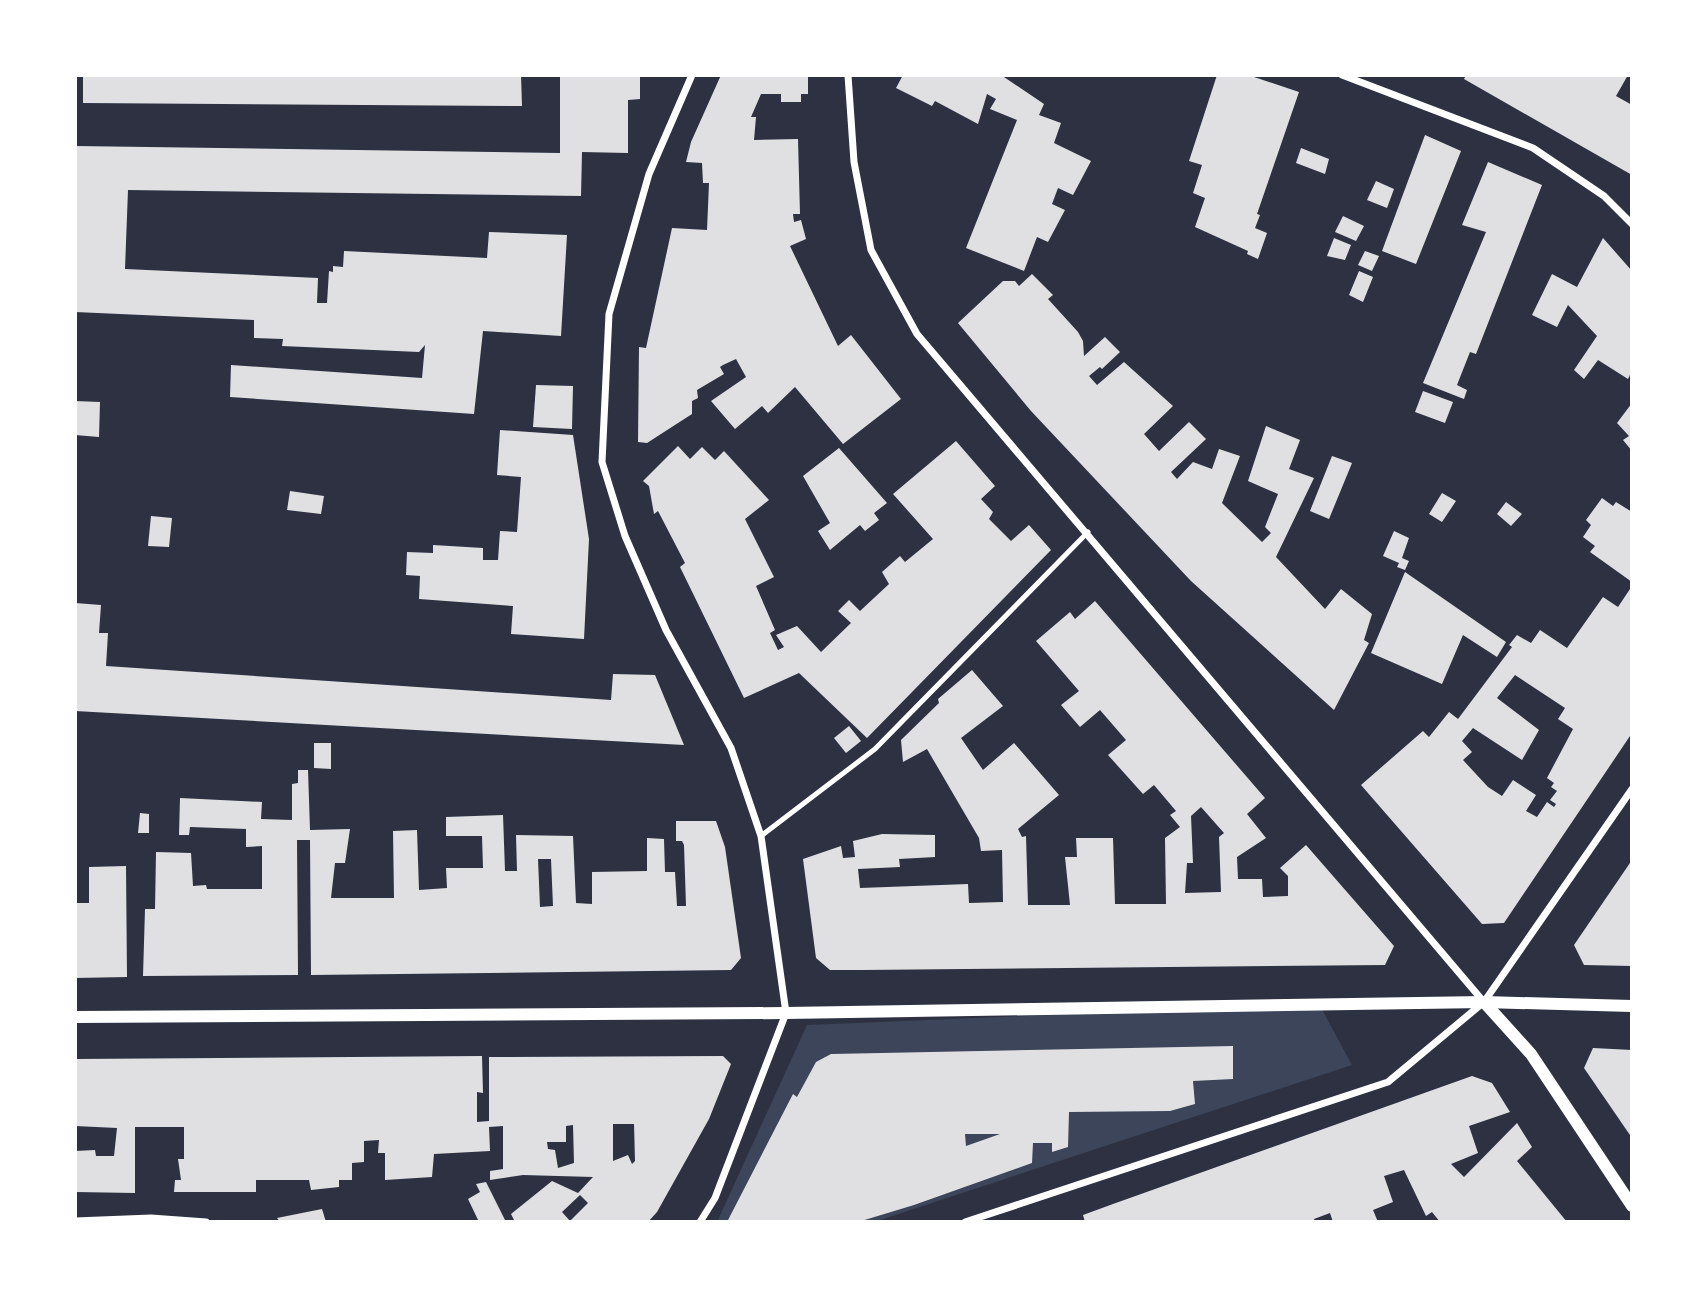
<svg xmlns="http://www.w3.org/2000/svg" width="1707" height="1297" viewBox="0 0 1707 1297" font-family="'Nunito Sans',sans-serif">
	<rect width="100%" height="100%" fill="#2d3142"/>
	<polygon fill="#3c4559" points="1319,1004 1352,1065 874,1222 717,1222 807,1025"/>
	<g fill="#e0e0e3" fill-rule="evenodd">
		<polygon points="83,75 521,75 522,106 83,103"/>
		<polygon points="560,75 640,75 640,99 628,100 628,153 582,152 581,196 128,190 125,269 318,278 317,303 327,303 329,271 333,272 333,266 343,267 344,251 487,258 489,232 567,235 561,336 483,331 474,414 230,397 231,365 422,378 425,345 419,352 282,346 283,339 254,338 254,320 75,312 75,146 560,153"/>
		<polygon points="721,75 808,75 808,94 801,94 801,102 781,102 781,94 761,94 751,117 756,117 754,140 798,139 800,214 793,214 794,222 801,220 806,239 790,246 838,346 851,335 901,399 843,444 795,387 768,413 762,406 735,429 711,401 746,377 736,359 723,365 720,367 724,374 697,390 698,398 692,401 692,414 647,443 638,442 639,347 646,348 672,228 707,230 709,183 703,183 702,163 686,162 691,142"/>
		<polygon points="903,75 1001,75 1044,104 1039,115 1061,123 1054,143 1091,161 1073,195 1058,188 1052,204 1065,210 1048,242 1037,237 1024,271 966,248 1017,120 990,109 996,99 987,94 978,124 935,101 932,106 896,88"/>
		<polygon points="1217,75 1248,75 1299,92 1257,214 1260,215 1255,228 1267,233 1258,259 1247,254 1248,251 1195,227 1205,198 1193,193 1202,165 1189,161"/>
		<polygon points="1466,75 1628,75 1616,96 1632,105 1632,175 1464,79"/>
		<polygon points="1425,135 1461,151 1416,264 1382,251"/>
		<polygon points="1301,148 1329,159 1325,174 1296,163"/>
		<polygon points="1488,162 1542,185 1476,354 1470,352 1457,385 1467,390 1464,399 1423,383 1486,232 1462,225"/>
		<polygon points="1376,181 1394,189 1387,208 1367,200"/>
		<polygon points="1343,216 1364,226 1356,241 1335,232"/>
		<polygon points="1334,238 1351,245 1345,260 1327,256"/>
		<polygon points="1603,238 1632,271 1632,371 1628,379 1598,360 1584,379 1574,370 1597,336 1568,305 1557,327 1532,315 1552,274 1577,287"/>
		<polygon points="1365,251 1379,256 1372,271 1358,265"/>
		<polygon points="1359,271 1373,277 1363,302 1349,295"/>
		<polygon points="1032,274 1053,295 1048,299 1078,332 1083,341 1084,356 1105,337 1120,352 1102,369 1100,367 1089,376 1097,385 1124,362 1173,406 1144,434 1159,451 1189,422 1206,439 1171,472 1177,479 1193,462 1212,469 1219,449 1240,456 1222,503 1262,542 1271,533 1265,527 1278,494 1248,481 1266,426 1300,440 1289,469 1314,478 1276,557 1325,609 1341,589 1372,614 1364,640 1369,643 1334,710 1191,581 1031,411 958,323 1003,281 1015,281 1019,286"/>
		<polygon points="536,385 573,386 572,429 533,427"/>
		<polygon points="1423,391 1453,402 1445,423 1415,412"/>
		<polygon points="75,401 100,402 99,437 75,435"/>
		<polygon points="1632,403 1632,451 1623,440 1629,436 1617,423"/>
		<polygon points="500,430 573,435 589,539 584,639 511,634 513,606 419,599 420,576 406,575 407,552 433,553 433,545 483,548 483,560 498,560 500,531 517,532 521,477 497,475"/>
		<polygon points="956,441 995,486 981,499 993,512 989,519 1011,541 1029,525 1051,550 867,738 799,673 744,698 680,567 685,563 658,511 654,514 649,486 643,481 678,446 690,459 702,447 715,460 724,451 769,500 745,519 774,577 756,586 775,630 770,633 778,650 784,647 776,635 797,626 821,652 851,623 838,611 849,600 860,611 889,584 882,572 900,556 905,562 933,539 893,494"/>
		<polygon points="839,448 887,503 874,513 879,520 865,531 860,525 830,550 818,531 830,523 803,476"/>
		<polygon points="1332,456 1352,463 1329,519 1310,511"/>
		<polygon points="290,491 324,496 321,514 287,510"/>
		<polygon points="1442,493 1456,501 1442,522 1429,514"/>
		<polygon points="1602,498 1613,506 1616,502 1632,512 1632,582 1590,552 1595,546 1583,537 1591,525 1586,520"/>
		<polygon points="1506,502 1522,514 1511,526 1497,514"/>
		<polygon points="151,516 172,518 169,547 148,546"/>
		<polygon points="1394,531 1409,538 1402,558 1409,561 1405,570 1397,567 1399,563 1383,556"/>
		<polygon points="1405,572 1506,642 1497,657 1463,635 1442,684 1371,653"/>
		<path d="M 1632,586 L 1632,733 L 1504,923 L 1482,924 L 1361,785 L 1423,731 L 1429,737 L 1449,712 L 1458,719 L 1512,647 L 1509,645 L 1517,635 L 1531,643 L 1540,630 L 1567,648 L 1603,597 L 1618,607 ZM 1515,675 L 1565,708 L 1558,719 L 1573,729 L 1547,778 L 1554,783 L 1551,787 L 1557,791 L 1550,800 L 1556,804 L 1554,807 L 1547,802 L 1537,817 L 1526,811 L 1536,795 L 1513,780 L 1502,796 L 1488,787 L 1463,760 L 1472,752 L 1462,741 L 1473,728 L 1522,760 L 1539,730 L 1497,698 Z"/>
		<path d="M 1095,601 L 1265,798 L 1247,814 L 1266,838 L 1237,857 L 1238,879 L 1262,879 L 1263,897 L 1288,896 L 1288,876 L 1280,868 L 1306,845 L 1394,946 L 1385,965 L 862,970 L 830,970 L 816,958 L 803,859 L 841,846 L 843,858 L 855,857 L 853,841 L 882,834 L 935,835 L 935,857 L 899,859 L 900,867 L 858,869 L 860,888 L 968,884 L 969,903 L 1003,902 L 1002,850 L 981,851 L 979,838 L 927,749 L 903,762 L 901,740 L 939,703 L 938,699 L 972,670 L 1003,706 L 961,738 L 983,770 L 1014,743 L 1059,795 L 1018,829 L 1022,837 L 1026,836 L 1028,905 L 1070,905 L 1065,857 L 1077,857 L 1076,838 L 1113,838 L 1115,904 L 1166,904 L 1165,838 L 1180,827 L 1170,815 L 1176,811 L 1154,785 L 1143,794 L 1108,755 L 1126,740 L 1100,710 L 1080,727 L 1061,705 L 1079,691 L 1036,641 L 1070,612 L 1075,619 ZM 1201,807 L 1224,833 L 1219,837 L 1221,892 L 1185,893 L 1187,863 L 1193,863 L 1191,816 Z"/>
		<polygon points="75,603 101,605 99,633 108,633 106,666 611,700 613,674 655,675 684,745 75,711"/>
		<polygon points="849,726 861,741 846,753 834,738"/>
		<polygon points="314,743 331,743 331,769 314,768"/>
		<path d="M 298,770 L 308,770 L 310,830 L 350,829 L 345,863 L 335,863 L 331,898 L 394,898 L 393,831 L 417,830 L 419,890 L 447,888 L 446,868 L 483,868 L 482,836 L 446,836 L 446,817 L 503,815 L 505,871 L 517,871 L 516,835 L 573,836 L 576,903 L 592,904 L 592,872 L 647,871 L 647,838 L 664,839 L 665,872 L 675,872 L 677,906 L 686,906 L 684,845 L 682,841 L 676,841 L 676,821 L 716,821 L 725,847 L 741,958 L 731,970 L 311,975 L 310,840 L 297,840 L 298,975 L 143,976 L 145,909 L 155,909 L 156,852 L 191,853 L 193,886 L 206,885 L 207,889 L 262,889 L 262,846 L 246,847 L 246,829 L 190,827 L 189,835 L 179,835 L 180,798 L 262,802 L 261,819 L 292,820 L 292,784 L 298,783 ZM 538,859 L 551,859 L 553,906 L 540,907 Z"/>
		<polygon points="140,813 149,814 149,833 138,833"/>
		<polygon points="1632,860 1632,966 1584,965 1574,945"/>
		<polygon points="126,866 127,977 75,978 75,903 89,903 89,867"/>
		<path d="M 1233,1046 L 1233,1079 L 1193,1081 L 1195,1104 L 1170,1111 L 1069,1112 L 1068,1147 L 1052,1152 L 1052,1143 L 1033,1143 L 1032,1163 L 914,1205 L 858,1222 L 727,1222 L 793,1094 L 797,1097 L 816,1062 L 831,1054 ZM 965,1134 L 1000,1134 L 966,1146 Z"/>
		<polygon points="1593,1048 1632,1050 1632,1138 1584,1068"/>
		<path d="M 482,1056 L 483,1093 L 477,1092 L 477,1122 L 489,1121 L 489,1057 L 723,1056 L 731,1064 L 709,1119 L 657,1212 L 648,1222 L 515,1222 L 511,1214 L 552,1181 L 578,1193 L 593,1177 L 523,1175 L 490,1180 L 490,1171 L 503,1169 L 503,1126 L 489,1127 L 490,1151 L 434,1154 L 432,1177 L 385,1180 L 385,1153 L 378,1153 L 379,1140 L 364,1141 L 364,1162 L 352,1163 L 352,1180 L 339,1180 L 339,1187 L 311,1190 L 309,1180 L 256,1180 L 256,1192 L 174,1192 L 175,1180 L 181,1180 L 178,1159 L 184,1159 L 184,1127 L 135,1127 L 135,1193 L 75,1192 L 75,1151 L 95,1150 L 96,1156 L 114,1156 L 117,1128 L 75,1126 L 75,1059 ZM 613,1124 L 634,1124 L 635,1161 L 632,1164 L 628,1155 L 613,1161 ZM 573,1125 L 574,1163 L 558,1168 L 555,1150 L 548,1149 L 547,1142 L 566,1142 L 566,1126 ZM 580,1195 L 588,1203 L 570,1221 L 562,1212 Z"/>
		<polygon points="1472,1076 1492,1083 1510,1112 1469,1126 1478,1153 1451,1164 1464,1177 1517,1123 1532,1147 1517,1161 1567,1222 1440,1222 1432,1212 1426,1216 1404,1170 1384,1176 1393,1202 1373,1210 1378,1222 1333,1222 1330,1213 1314,1219 1315,1222 1085,1222 1083,1215 1113,1204"/>
		<polygon points="486,1182 506,1222 479,1222 468,1199 480,1192 476,1184"/>
		<polygon points="322,1209 326,1222 280,1222 277,1218"/>
	</g>
	<g fill="none" stroke-linecap="round" stroke-linejoin="round">
		<polyline stroke="#fff" stroke-width="5" points="761,836 875,749 1088,532"/>
		<g stroke="#fff" stroke-width="7">
			<polyline points="692,75 649,174 609,314 602,462 625,536 666,630 731,748 761,836 786,1013 715,1198 700,1222"/>
			<polyline points="848,75 854,162 871,250 917,334 1483,1001"/>
			<polyline points="1342,75 1533,148 1604,196 1632,224"/>
			<polyline points="75,1221 151,1218 206,1222"/>
			<polyline points="965,1222 1388,1082 1484,1002 1632,789"/>
		</g>
		<g stroke="#fff" stroke-width="12">
			<polyline points="1484,1002 1531,1054 1632,1206"/>
			<polyline points="75,1017 786,1013 1484,1002 1632,1006"/>
		</g>
	</g>
	<rect width="1707" height="1297" fill="none" stroke="#ffffff" stroke-width="154"/>
</svg>
